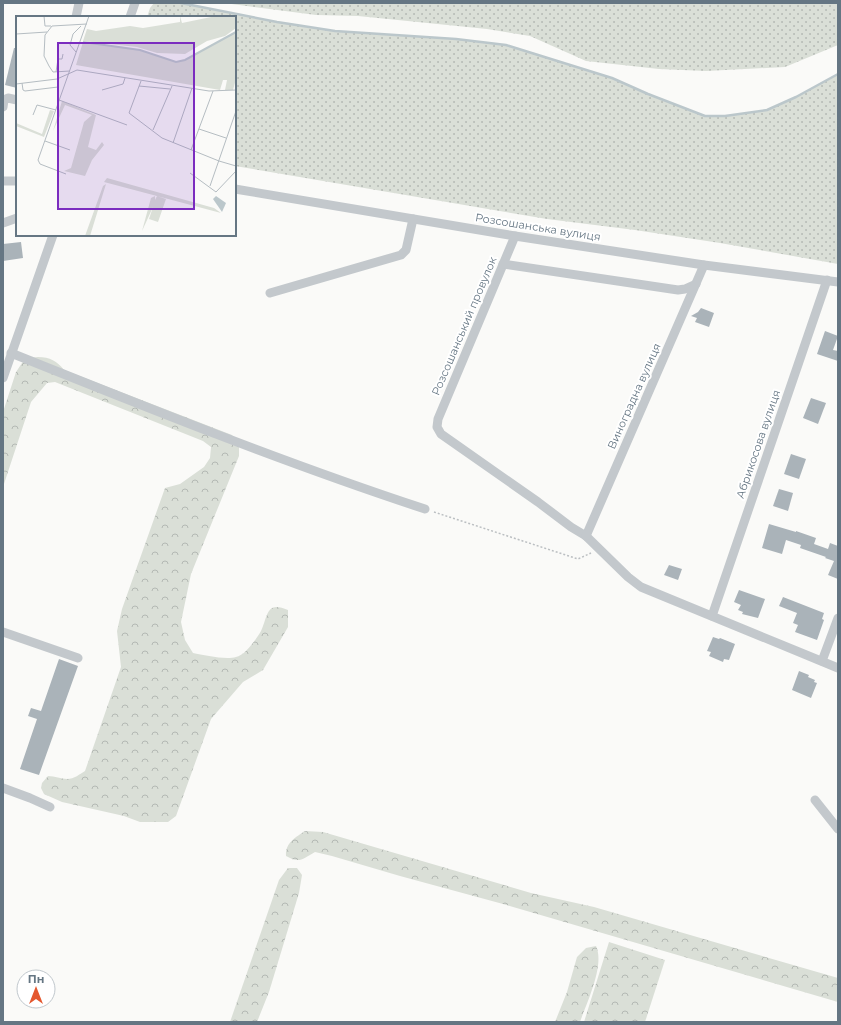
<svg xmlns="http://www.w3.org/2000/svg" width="841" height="1025" viewBox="0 0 841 1025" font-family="Montserrat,sans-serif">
	<defs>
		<pattern id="forest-crowns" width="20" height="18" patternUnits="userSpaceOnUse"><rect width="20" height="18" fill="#dadfd7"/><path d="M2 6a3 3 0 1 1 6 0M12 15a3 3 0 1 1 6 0" fill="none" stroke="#b4b9b4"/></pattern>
		<pattern id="garden-dots" width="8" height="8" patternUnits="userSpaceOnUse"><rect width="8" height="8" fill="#dadfd7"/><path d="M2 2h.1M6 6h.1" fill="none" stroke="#b4b9b4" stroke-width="1.8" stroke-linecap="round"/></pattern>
	</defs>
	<rect width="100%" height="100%" fill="#fafaf8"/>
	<g fill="url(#forest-crowns)">
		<path d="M 38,357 C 50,357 57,361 64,370 L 232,435 L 239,445 L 239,456 L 191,574 L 181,622 L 185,640 L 193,653 C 204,655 225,660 236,657 C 245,656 257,638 261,631 C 268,616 266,600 288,610 L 288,627 L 263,670 L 243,682 L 211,719 L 176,816 L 168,822 L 140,822 L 124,816 L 62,802 L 44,794 L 41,788 L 42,783 L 48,776 C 55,776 61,779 67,779 C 74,779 80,774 85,771 L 121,667 L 117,631 L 122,609 L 165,488 L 180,484 L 204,467 L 210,458 L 211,447 L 203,441 L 55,382 L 47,383 L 31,402 L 3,487 L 3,412 L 16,372 L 22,363 L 28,358 Z"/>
		<path d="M 305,831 L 323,832 L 531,893 L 594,907 L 838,978 L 838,1002 L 503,904 L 400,876 L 332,856 L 315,852 C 302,859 300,864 286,856 C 285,843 296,837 305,831 Z"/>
		<polygon points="288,868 297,868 302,875 299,893 269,992 257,1022 230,1022 279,880"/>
		<polygon points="609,942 665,960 645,1022 584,1022"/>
		<path d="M 596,946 C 605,965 587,1002 580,1022 L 555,1022 L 567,992 L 577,957 L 586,948 Z"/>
	</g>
	<g fill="url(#garden-dots)">
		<polygon points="154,3 181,3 277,22 335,31 456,39 506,45 612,78 648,94 705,116 725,116 767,110 796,97 838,74 838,264 720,243 635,230 547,219 235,166 235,17 147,17 150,8"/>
		<polygon points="224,3 838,3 838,45 785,67 706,71 659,69 586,61 530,36 487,29 358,16 316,15"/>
	</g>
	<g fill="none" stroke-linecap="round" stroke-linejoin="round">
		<polyline stroke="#bbc7cb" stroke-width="2.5" points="181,3 277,22 335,31 456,39 506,45 612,78 648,94 705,116 725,116 767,110 796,97 838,74"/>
	</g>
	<g fill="#aab3b9">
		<polygon points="14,48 17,48 17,88 5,85"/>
		<polygon points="21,242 23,258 3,261 3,244"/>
		<polygon points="701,308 714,313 709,327 695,322 697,318 691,316 698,312"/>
		<polygon points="825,331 838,336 833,350 838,351 838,361 817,354"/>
		<polygon points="811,398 826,403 818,424 803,418"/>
		<polygon points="791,454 806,459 799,479 784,474"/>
		<polygon points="779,489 793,493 788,511 773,506"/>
		<polygon points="769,524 796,532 796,531 816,538 814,544 828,549 830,543 838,546 838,579 828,575 834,561 825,558 826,557 800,548 801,545 786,540 782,554 762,548"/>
		<polygon points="669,565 682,569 678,580 664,575"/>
		<polygon points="739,590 765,599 758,618 742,614 743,612 738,610 741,605 734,602"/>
		<polygon points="783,597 824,613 822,619 824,620 817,640 795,632 798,625 793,623 797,613 779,606"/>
		<polygon points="713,637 719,639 720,638 735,644 729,660 724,659 723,662 709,656 711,652 707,651"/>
		<polygon points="59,659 78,666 39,775 20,769 37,719 28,716 31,708 41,711"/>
		<polygon points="799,671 809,675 808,677 815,680 814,682 817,683 811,698 792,690"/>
	</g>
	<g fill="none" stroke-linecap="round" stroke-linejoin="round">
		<polyline stroke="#bbbfc2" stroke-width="1.5" stroke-dasharray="2 2" stroke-linecap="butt" points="434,512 578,559 591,553"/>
		<g stroke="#c3c8cc" stroke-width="9">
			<polyline points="76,17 79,3"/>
			<polyline points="130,17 135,3"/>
			<polyline points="3,107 4,100 8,98 17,100"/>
			<polyline points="3,181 17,181"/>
			<polyline points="235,189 515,236 704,265 838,282"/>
			<polyline points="3,223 17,218"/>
			<polyline points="515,236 438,419 437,427 441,434 538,502 571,527 586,536 628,577 641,587 838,668"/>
			<polyline points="503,264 678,290 685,289 696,284"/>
			<polyline points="270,293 401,255 406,250 413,219"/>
			<path d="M 11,353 C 148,408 285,463 425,509"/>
			<polyline points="3,378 53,235"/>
			<polyline points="586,536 704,265"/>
			<polyline points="712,616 827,280"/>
			<polyline points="3,632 78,658"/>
			<polyline points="822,661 838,618"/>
			<polyline points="3,788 30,798 50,807"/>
			<polyline points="815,800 838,829"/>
		</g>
	</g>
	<g text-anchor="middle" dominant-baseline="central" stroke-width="4" stroke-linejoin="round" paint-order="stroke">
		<g font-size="11" fill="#657683" stroke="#fff">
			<text transform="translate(538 227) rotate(9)">Розсошанська вулиця</text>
			<text transform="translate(464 326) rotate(-67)">Розсошанський провулок</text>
			<text transform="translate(634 396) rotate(-66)">Виноградна вулиця</text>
			<text transform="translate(758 444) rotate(-71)">Абрикосова вулиця</text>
		</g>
	</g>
	<g transform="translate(16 16)">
		<rect width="220" height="220" fill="#fafaf8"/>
		<path d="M 46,85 L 80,99 L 72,131 L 80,134 L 86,126 L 88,129 L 76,144 L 69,160 L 48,155 L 55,152 L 68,106 L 76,99 L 49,89 L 37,115 ZM 34,94 L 38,95 L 28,121 L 0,110 L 0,107 L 26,118 ZM 91,162 L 198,192 L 205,197 L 88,166 ZM 90,168 L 74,220 L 69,220 L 87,170 ZM 139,180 L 139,184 L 141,180 L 150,183 L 142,206 L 133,203 L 137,191 L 126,215 L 135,182 Z" fill="#dadfd7"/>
		<path d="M 164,0 L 166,7 L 200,0 L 220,0 L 220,12 L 209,20 L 191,25 L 169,38 L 141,37 L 121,31 L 67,25 L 71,13 L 80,15 L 114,10 L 127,12 L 164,6 ZM 220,16 L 220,63 L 217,74 L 209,74 L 211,64 L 207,64 L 204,74 L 60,49 L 67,26 L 124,34 L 160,46 L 169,44 Z" fill="#dadfd7"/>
		<path d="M 200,180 L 210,187 L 206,196 L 197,183 Z" fill="#bbc7cb"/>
		<path fill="none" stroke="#bbc7cb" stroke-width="2" d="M 67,26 L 124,34 L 160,46 L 169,44 L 220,16"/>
		<path fill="none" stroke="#b5bdc2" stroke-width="1" d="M 28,0 L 29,10 L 35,10M 0,18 L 31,16M 60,36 L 54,29 L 57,18 L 65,10M 54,55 L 37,56 L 33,50 L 28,40 L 29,19 L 36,10 L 71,8M 40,56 L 42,43 L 46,43 L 47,38M 125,65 L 113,97 L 146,122 L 203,145 L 220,150M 6,67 L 7,74 L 9,75 L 42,71M 0,68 L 41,63 L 61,54 L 193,75 L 220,74M 123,70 L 154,73M 86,74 L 107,68 L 109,62M 43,84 L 111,109M 17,99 L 21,89 L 40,94M 183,113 L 210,122M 137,114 L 156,70M 29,125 L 54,134M 157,127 L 176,72M 175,134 L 197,75M 174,157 L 200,176 L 220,155M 50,158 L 24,148 L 22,144 L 73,0M 194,170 L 220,95"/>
		<path fill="#7b2cbf" fill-opacity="0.15" stroke="#7b2cbf" stroke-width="2" d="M 42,27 L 178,27 L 178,193 L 42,193 Z"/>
		<rect width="220" height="220" fill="none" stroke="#657683" stroke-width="2"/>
	</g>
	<rect width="841" height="1025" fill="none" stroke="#657683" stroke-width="8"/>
	<g transform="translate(36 989)"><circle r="19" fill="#ffffff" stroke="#c1c8cd"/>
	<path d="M0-3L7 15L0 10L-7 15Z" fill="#e4572e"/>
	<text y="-6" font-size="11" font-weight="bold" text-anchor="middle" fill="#657683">Пн</text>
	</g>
</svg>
